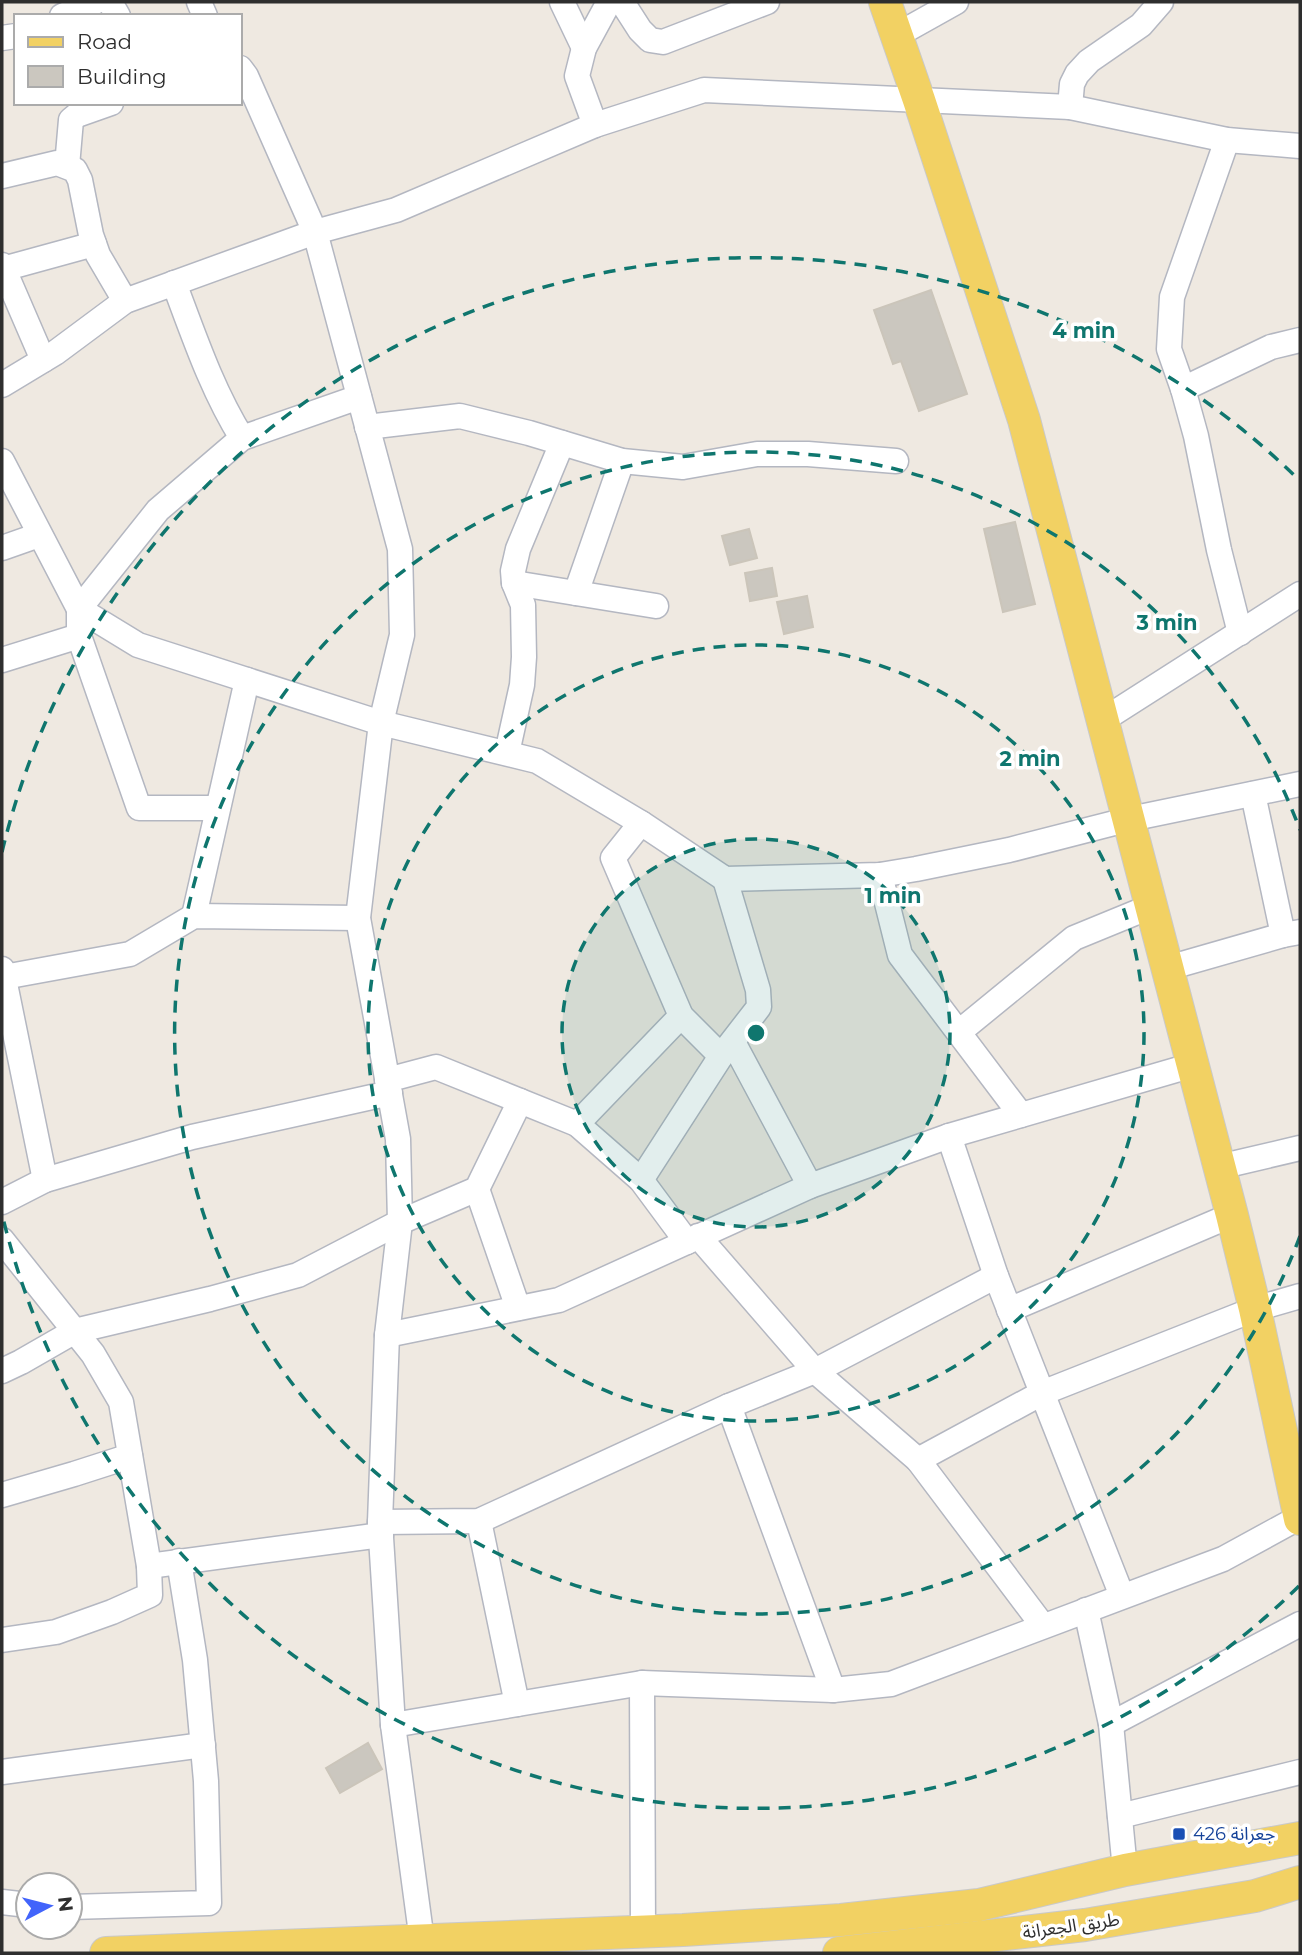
<svg xmlns="http://www.w3.org/2000/svg" width="1302" height="1955" viewBox="0 0 1302 1955" font-family="Montserrat,'Noto Sans Arabic',sans-serif">
	<rect width="100%" height="100%" fill="#efe9e1"/>
	<g fill="#cbc7bf" stroke="#cbc5ba" stroke-width="2">
		<polygon points="931,290 967,394 919,411 901,361 893,364 874,310"/>
		<polygon points="1015,522 1035,604 1003,612 984,529"/>
		<polygon points="749,529 757,558 730,565 722,536"/>
		<polygon points="772,568 777,596 750,601 745,573"/>
		<polygon points="807,596 813,627 784,634 777,602"/>
		<polygon points="368,1743 382,1769 340,1793 326,1768"/>
	</g>
	<g fill="none" stroke-linecap="round" stroke-linejoin="round">
		<g stroke="#b4b7c1" stroke-width="27">
			<g id="minor">
				<polyline points="110,2 118,16"/>
				<polyline points="199,2 205,16"/>
				<polyline points="562,2 584,48"/>
				<polyline points="622,2 640,30 650,40 663,42 767,2"/>
				<polyline points="62,16 95,2"/>
				<polyline points="897,35 956,2"/>
				<polyline points="2,38 16,36"/>
				<polyline points="240,68 246,76 315,232 400,549 402,635 381,723 358,918 398,1139 400,1222 387,1335 380,1522 393,1725 422,1941"/>
				<polyline points="1070,107 1072,84 1077,74 1089,61 1141,25 1161,2"/>
				<polyline points="595,125 577,76 584,48 609,2"/>
				<polyline points="1227,140 1172,297 1169,349 1183,389 1196,436 1219,550 1240,633"/>
				<polyline points="67,166 71,120 77,115 111,103"/>
				<polyline points="2,176 57,163 75,170 80,180 91,235 98,255 125,301"/>
				<polyline points="2,265 43,360"/>
				<polyline points="3,269 94,244"/>
				<path d="M 174,283 C 194,336 212,390 242,438"/>
				<polyline points="2,385 55,353 125,301 315,232 396,210 595,125 704,90 1070,107 1227,140 1300,146"/>
				<polyline points="1183,389 1271,347 1300,340"/>
				<polyline points="367,427 460,416 529,433 622,461 683,467 757,454 808,454 896,461"/>
				<polyline points="2,461 79,609 138,645 381,723 537,761 641,823 725,879 880,875 916,869 1009,850 1130,819 1300,784"/>
				<polyline points="2,548 39,535"/>
				<polyline points="514,583 656,606"/>
				<polyline points="576,593 622,461"/>
				<polyline points="2,660 79,636"/>
				<polyline points="1103,720 1300,594"/>
				<polyline points="507,753 522,685 524,657 523,605 514,583 513,571 518,549 562,443"/>
				<polyline points="1253,794 1283,935"/>
				<polyline points="217,808 139,808 79,636 79,609 158,510 242,438 359,397"/>
				<polyline points="641,823 613,858 681,1016 721,1056 759,1007 758,990 725,879"/>
				<polyline points="880,875 900,955 1021,1115"/>
				<polyline points="194,916 247,680"/>
				<polyline points="1168,968 1283,935 1300,932"/>
				<polyline points="2,969 45,1180"/>
				<polyline points="4,977 130,954 194,916 358,918"/>
				<polyline points="959,1032 1074,938 1152,906"/>
				<polyline points="733,1042 810,1186"/>
				<polyline points="387,1080 436,1067 577,1124 641,1180 687,1242"/>
				<polyline points="577,1124 681,1016"/>
				<polyline points="949,1136 996,1276 1122,1596"/>
				<polyline points="1219,1167 1300,1148"/>
				<polyline points="641,1180 721,1056"/>
				<polyline points="477,1189 518,1308"/>
				<polyline points="2,1202 45,1180 192,1137 390,1093"/>
				<polyline points="698,1236 815,1371 918,1460 1043,1626"/>
				<polyline points="2,1240 93,1354 121,1402 149,1566 381,1535"/>
				<polyline points="1009,1310 1232,1215"/>
				<polyline points="387,1335 559,1300 810,1186 949,1136 1193,1065"/>
				<polyline points="2,1371 21,1362 75,1331 210,1299 298,1275 400,1222 477,1189 520,1101"/>
				<polyline points="729,1406 833,1690"/>
				<polyline points="918,1460 1042,1393 1255,1309 1300,1296"/>
				<polyline points="2,1495 74,1474 130,1456"/>
				<polyline points="479,1521 517,1704"/>
				<polyline points="380,1522 479,1521 729,1406 815,1371 996,1276"/>
				<polyline points="1086,1610 1111,1724 1125,1870"/>
				<polyline points="2,1640 56,1632 112,1612 150,1595 149,1566"/>
				<polyline points="642,1683 643,1932"/>
				<polyline points="1111,1724 1300,1624"/>
				<polyline points="393,1725 642,1683 833,1690 891,1684 1223,1559 1300,1517"/>
				<polyline points="2,1772 203,1745"/>
				<polyline points="1120,1816 1300,1772"/>
				<polyline points="2,1902 28,1905"/>
				<polyline points="70,1907 209,1903 206,1781 195,1660 179,1561"/>
			</g>
		</g>
		<g stroke="#c9c9c9" stroke-width="34">
			<g id="major">
				<polyline points="885,2 919,100 1024,420 1232,1215 1255,1309 1300,1519"/>
				<polyline points="106,1953 683,1930 841,1920 979,1905 1125,1870 1300,1838"/>
				<polyline points="839,1953 1085,1925 1255,1896 1300,1882"/>
			</g>
		</g>
		<use href="#minor" stroke="#fff" stroke-width="24"/>
		<use href="#major" stroke="#f2d163" stroke-width="32"/>
	</g>
	<circle cx="756" cy="1033" r="194" fill="#0f766e" fill-opacity=".12"/>
	<g fill="none" stroke="#0f766e" stroke-width="3.5" stroke-dasharray="12 9">
		<circle cx="756" cy="1033" r="194"/>
		<circle cx="756" cy="1033" r="388"/>
		<path d="M1300 1236A581 581 0 1 1 1300 830"/>
		<path d="M1299 1586A775 775 0 0 1 2 1214M2 852A775 775 0 0 1 1299 480"/>
	</g>
	<rect fill="#1a4fb4" stroke="#fff" stroke-width="2.5" x="1172" y="1827" width="14" height="14" rx="3.5"/>
	<g text-anchor="middle" dominant-baseline="central" stroke-width="7" stroke-linejoin="round" paint-order="stroke">
		<g font-size="18" fill="#164399" stroke="#fff" text-anchor="start">
			<text x="1193" y="1834">جعرانة 426</text>
		</g>
		<g font-size="18" fill="#2e2e2e" stroke="#fff">
			<text transform="translate(1071 1926) rotate(-8)">طريق الجعرانة</text>
		</g>
	</g>
	<circle cx="756" cy="1033" r="10" fill="#0f766e" stroke="#fff" stroke-width="3.5"/>
	<g font-size="21" text-anchor="middle" font-weight="bold" fill="#0f766e" stroke="#fff" stroke-width="7" stroke-linejoin="round" paint-order="stroke">
		<text x="1084" y="338">4 min</text>
		<text x="1167" y="630">3 min</text>
		<text x="1030" y="766">2 min</text>
		<text x="893" y="903">1 min</text>
	</g>
	<rect width="1302" height="1955" fill="none" stroke="#2e2e2e" stroke-width="7"/>
	<rect x="14" y="14" width="228" height="91" fill="#ffffff" stroke="#ababab" stroke-width="2"/>
	<rect x="28" y="37" width="35" height="10" fill="#f2d163" stroke="#ababab" stroke-width="2"/>
	<text x="77" y="49" font-size="21" fill="#2e2e2e">Road</text>
	<rect x="28" y="66" width="35" height="21" fill="#cbc7bf" stroke="#ababab" stroke-width="2"/>
	<text x="77" y="84" font-size="21" fill="#2e2e2e">Building</text>
	<g transform="translate(49 1906) rotate(83)"><circle r="33" fill="#ffffff" stroke="#ababab" stroke-width="2"/>
	<path d="M0-5L12 26L0 18L-12 26Z" fill="#4264fb"/>
	<text y="-10" font-size="19" font-weight="bold" text-anchor="middle" fill="#2e2e2e">N</text>
	</g>
</svg>
